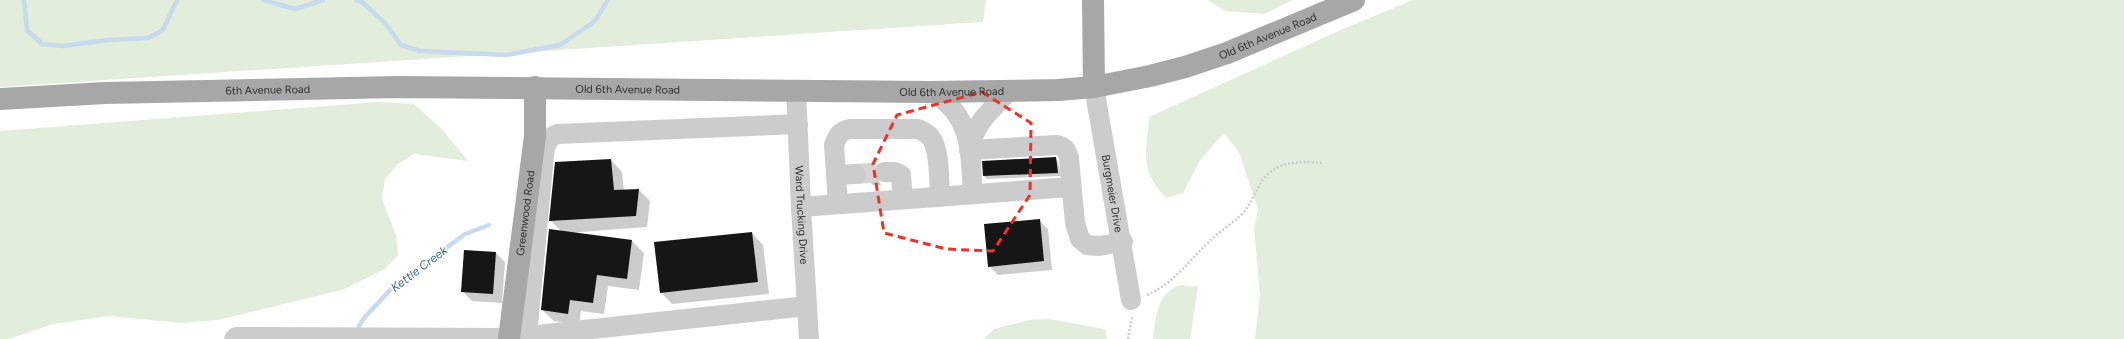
<svg xmlns="http://www.w3.org/2000/svg" width="2124" height="339" viewBox="0 0 2124 339" font-family="Figtree,sans-serif">
	<rect width="100%" height="100%" fill="#fff"/>
	<g fill="#e3eddc">
		<polygon points="0,0 986,0 983,22 0,87"/>
		<polygon points="1207,0 1293,0 1264,14 1225,11"/>
		<path d="M 1413,0 L 2124,0 L 2124,339 L 1255,339 L 1260,295 L 1254,228 L 1258,209 L 1239,152 L 1224,133 L 1200,160 L 1183,193 L 1166,198 C 1139,168 1146,155 1149,117 L 1343,29 Z"/>
		<polygon points="378,102 414,104 442,129 468,161 414,154 398,164 385,179 382,199 396,235 398,255 385,269 342,290 218,320 181,323 109,316 53,324 9,339 0,339 0,131"/>
		<path d="M 1180,285 L 1198,287 L 1190,339 L 1153,339 C 1156,317 1156,294 1180,285 Z"/>
		<polygon points="1049,319 1105,329 1107,339 984,339 994,329 1029,320"/>
	</g>
	<g fill="#0003">
		<polygon points="1055,158 1058,161 1061,176 987,179 984,176 983,162"/>
		<polygon points="611,160 622,172 624,191 639,190 650,201 647,227 568,233 632,241 644,253 639,290 608,286 604,314 581,311 579,325 554,321 542,310 562,232 550,220"/>
		<polygon points="874,167 880,173 878,179 881,185 873,185 867,179 868,173"/>
		<polygon points="1039,220 1048,229 1052,270 998,275 989,266"/>
		<polygon points="752,233 763,245 769,294 672,304 661,292"/>
		<polygon points="496,253 505,262 502,303 472,301 462,291"/>
	</g>
	<g fill="none" stroke-linecap="round" stroke-linejoin="round">
		<g stroke="#c7daee" stroke-width="4.5">
			<polyline points="24,0 27,30 42,44 63,46 107,40 148,38 163,30 177,0"/>
			<polyline points="263,0 295,9 323,0"/>
			<polyline points="356,0 362,2 385,23 401,45 420,51 506,55 560,45 595,21 608,0"/>
			<polyline points="359,326 364,318 392,288 465,234 489,225"/>
		</g>
	</g>
	<g fill="#161616">
		<polygon points="1056,157 1058,173 983,176 982,161"/>
		<polygon points="611,159 614,190 639,189 636,216 549,221 555,162"/>
		<polygon points="874,166 873,172 875,179 866,179 867,173 865,167"/>
		<polygon points="1040,219 1044,261 988,267 984,224"/>
		<polygon points="549,229 632,240 627,279 597,275 593,303 570,300 568,314 541,310"/>
		<polygon points="752,232 758,282 660,293 654,242"/>
		<polygon points="464,250 496,252 493,294 461,292"/>
	</g>
	<g fill="none" stroke-linecap="round" stroke-linejoin="round">
		<polyline stroke="#d5d5d5" stroke-width="20" stroke-dasharray="20 10" stroke-linecap="butt" points="856,174 884,172"/>
		<g stroke="#ccc" stroke-width="2.5" stroke-dasharray="2 2" stroke-linecap="butt">
			<path d="M 1147,295 C 1174,284 1190,259 1211,240 C 1220,231 1232,224 1241,215 C 1251,205 1255,192 1262,181 C 1277,160 1300,161 1323,163"/>
			<polyline points="1128,339 1132,317"/>
		</g>
		<g stroke="#ccc" stroke-width="20">
			<path id="s1" d="M 1094,87 L 1131,300"/>
			<path id="s2" d="M 796,90 L 801,207 L 809,339"/>
			<path d="M 931,92 C 973,115 970,152 973,194"/>
			<path d="M 969,150 L 1057,145 C 1065,147 1067,150 1069,158 L 1075,223 L 1080,239 L 1087,245 L 1099,246 L 1123,242"/>
			<path d="M 969,150 C 977,118 990,113 1010,90"/>
			<polyline points="884,172 895,172 901,175 903,199"/>
			<polyline points="836,175 856,174"/>
			<path d="M 838,204 L 834,145 C 838,135 840,131 850,129 L 918,129 C 922,131 928,133 931,138 C 940,149 939,182 940,197"/>
			<polyline points="801,207 1071,187"/>
			<path d="M 527,336 L 543,166 C 544,153 544,139 557,134 L 798,124"/>
			<polyline points="234,339 236,337 509,338 807,306"/>
		</g>
		<g stroke="#a7a7a7" stroke-width="22">
			<polyline points="1093,0 1094,87"/>
			<path id="s3" d="M 0,99 L 105,93 L 398,87 L 931,92 L 1058,90 L 1094,87 L 1150,76 L 1185,67 L 1227,53 L 1354,0"/>
			<path id="s4" d="M 509,339 L 535,136 L 535,87"/>
		</g>
	</g>
	<path fill="none" stroke="#ef3228" stroke-width="3" stroke-dasharray="8 5" stroke-linejoin="round" d="M 982,92 L 1031,123 L 1030,195 L 993,251 L 946,249 L 884,233 L 873,164 L 897,115 Z"/>
	<g text-anchor="middle" dominant-baseline="central" stroke-width="4" stroke-linejoin="round" paint-order="stroke">
		<g font-size="11" fill="#2f2f2f" stroke="#fff">
			<text stroke="none"><textPath href="#s3" startOffset="1276">Old 6th Avenue Road</textPath></text>
			<text stroke="none"><textPath href="#s3" startOffset="628">Old 6th Avenue Road</textPath></text>
			<text stroke="none"><textPath href="#s3" startOffset="268">6th Avenue Road</textPath></text>
			<text stroke="none"><textPath href="#s3" startOffset="952">Old 6th Avenue Road</textPath></text>
			<text stroke="none"><textPath href="#s1" startOffset="108">Burgmeier Drive</textPath></text>
			<text stroke="none"><textPath href="#s4" startOffset="127">Greenwood Road</textPath></text>
			<text stroke="none"><textPath href="#s2" startOffset="125">Ward Trucking Drive</textPath></text>
		</g>
		<g font-size="12" font-style="italic" fill="#386696" stroke="#fff">
			<text transform="translate(419 269) rotate(-37)">Kettle Creek</text>
		</g>
	</g>
</svg>
